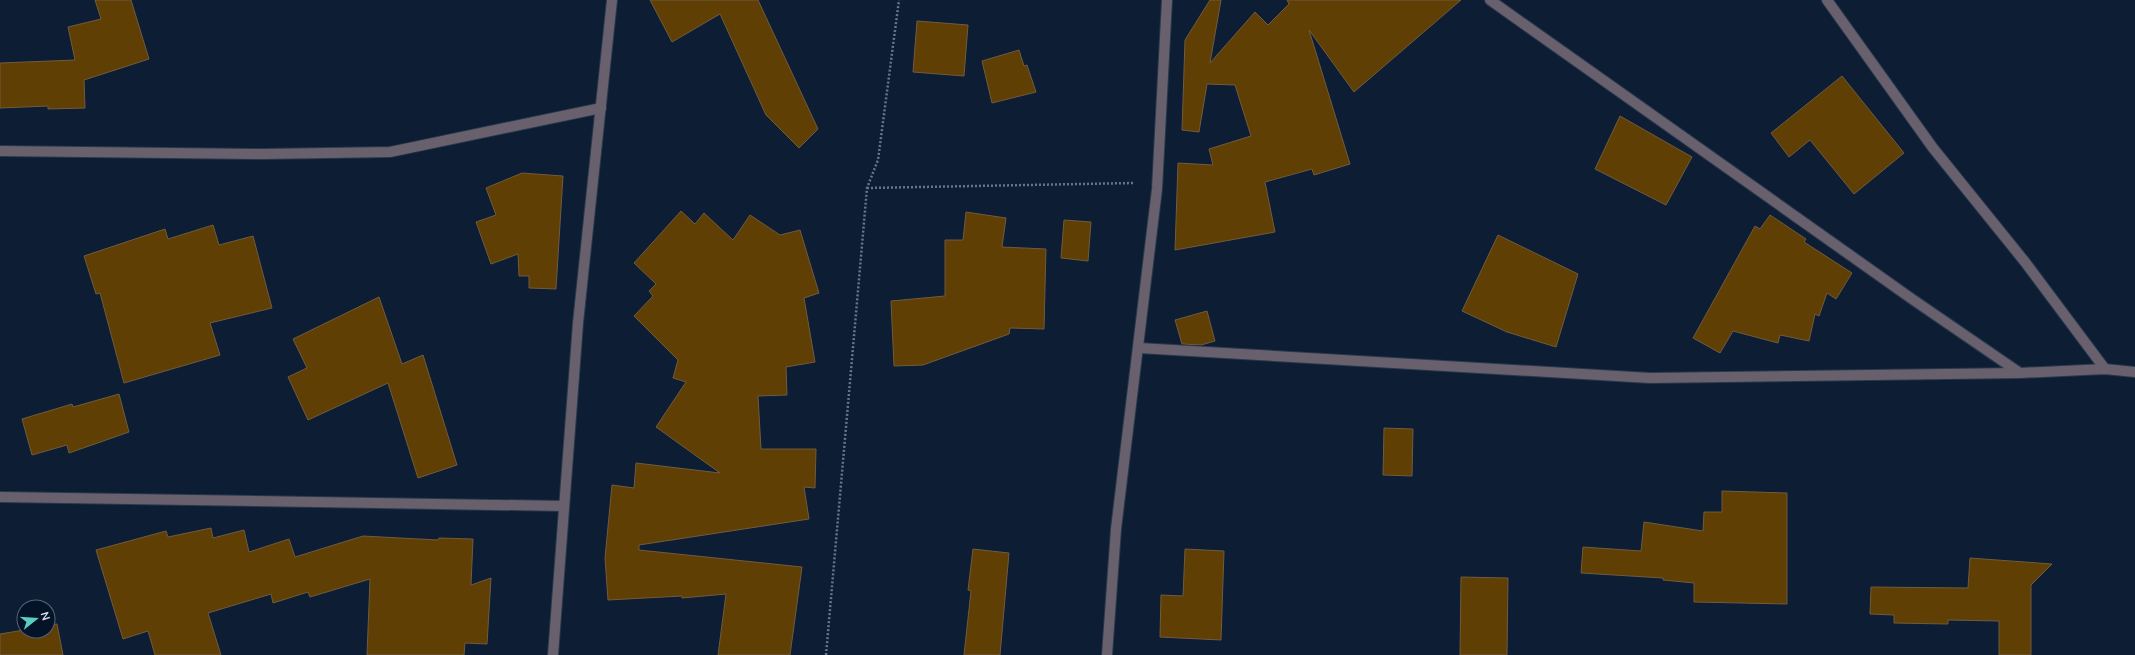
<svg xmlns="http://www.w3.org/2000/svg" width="2135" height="655" viewBox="0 0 2135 655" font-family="Mulish,sans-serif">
	<rect width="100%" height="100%" fill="#0d1d33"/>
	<g fill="#603f05" stroke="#6f5b40">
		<polygon points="95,0 131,0 149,59 84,80 85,108 48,109 48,106 0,108 0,63 75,60 68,27 101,19"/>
		<polygon points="650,0 758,0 818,129 799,148 766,115 720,14 672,42"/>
		<polygon points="1210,0 1221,0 1210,63 1255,12 1268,25 1289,4 1287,0 1461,0 1354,92 1309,30 1350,164 1314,175 1312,169 1265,182 1275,232 1175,250 1178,163 1213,165 1209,149 1251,136 1235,85 1207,84 1199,132 1182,130 1185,40"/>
		<polygon points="917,21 968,25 964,76 913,72"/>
		<polygon points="1019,50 1024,66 1027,65 1036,92 992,103 982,61"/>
		<polygon points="1842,76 1904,153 1854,194 1810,140 1789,157 1771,133"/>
		<polygon points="1620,116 1692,157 1666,205 1595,169"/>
		<polygon points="522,173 563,176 556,289 529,288 529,276 519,276 518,254 491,264 476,222 496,215 486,188"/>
		<polygon points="681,211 695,224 704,213 733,240 750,215 780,235 800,230 819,293 804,298 815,362 786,367 787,395 758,396 761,449 816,449 815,488 804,487 809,519 639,545 639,550 802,567 790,655 718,655 726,594 682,598 682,596 608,600 605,558 612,485 634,488 636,463 720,473 656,427 686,382 673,378 678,360 634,316 653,296 649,291 656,284 634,263"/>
		<polygon points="966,212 1006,218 1002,247 1046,249 1044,329 1010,328 1009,334 923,365 894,366 891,301 945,296 945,240 963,240"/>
		<polygon points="1770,215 1806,239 1804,242 1852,273 1836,299 1827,293 1819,316 1815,314 1809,341 1780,335 1778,343 1733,331 1720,353 1693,338 1755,226 1760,229"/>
		<polygon points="1064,220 1091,222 1088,261 1061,258"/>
		<polygon points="213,225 219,245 253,236 272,308 210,323 220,355 124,383 100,293 96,294 84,256 165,229 168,239"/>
		<polygon points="1498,235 1578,274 1556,347 1507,332 1462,311"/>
		<polygon points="379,297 402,364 423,355 457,465 418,478 388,383 308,420 288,377 307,368 293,339"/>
		<polygon points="1207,311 1215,341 1201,345 1182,344 1175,320"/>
		<polygon points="119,394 129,432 69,453 67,445 32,455 22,419 72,404 73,407"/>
		<polygon points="1384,428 1413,429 1412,476 1383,475"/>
		<polygon points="1722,491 1787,493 1787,604 1694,602 1694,583 1663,580 1663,578 1581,573 1583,547 1641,551 1644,522 1703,531 1704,512 1722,512"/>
		<polygon points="211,528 213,538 244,530 249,552 289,539 295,557 363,536 438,540 439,538 473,539 471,585 491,578 487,644 465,643 464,655 367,655 370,579 310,597 308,592 273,603 271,594 208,613 221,655 155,655 148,631 123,639 96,550 166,531 168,537"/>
		<polygon points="973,549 1009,553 1000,655 964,655 971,591 968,590"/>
		<polygon points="1185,549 1224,551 1221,640 1160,637 1161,595 1183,596"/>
		<polygon points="1970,558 2052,564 2031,585 2031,655 1999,655 1999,621 1948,620 1948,624 1894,623 1894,615 1870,614 1871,587 1968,588"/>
		<polygon points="1461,577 1508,578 1507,655 1460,655"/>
		<polygon points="57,624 63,655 0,655 0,634 24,630 48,631 48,625"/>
	</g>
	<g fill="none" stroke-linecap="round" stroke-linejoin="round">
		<g stroke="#29384d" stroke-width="12">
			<g id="minor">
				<polyline points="1490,0 1912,299 2020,373 2105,369 2135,372"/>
				<polyline points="1827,0 1933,148 2025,262 2105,369"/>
				<polyline points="0,151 263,154 390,152 601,108"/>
				<polyline points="1139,348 1650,378 2020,373"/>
				<polyline points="0,497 564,506"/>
				<polyline points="553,655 578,323 612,0"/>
				<polyline points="1107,655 1116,529 1157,189 1167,0"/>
			</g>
		</g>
		<g stroke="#687689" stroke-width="2.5" stroke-dasharray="2 2" stroke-linecap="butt">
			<polyline points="867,188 1134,183"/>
			<polyline points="826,655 867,188 878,160 899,0"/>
		</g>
		<use href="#minor" stroke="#68616d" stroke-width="10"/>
	</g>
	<g transform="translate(36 619) rotate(73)"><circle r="19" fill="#051328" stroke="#576476"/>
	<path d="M0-3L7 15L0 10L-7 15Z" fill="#59cebe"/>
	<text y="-6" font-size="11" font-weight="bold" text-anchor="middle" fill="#d2ddec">N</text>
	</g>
</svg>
